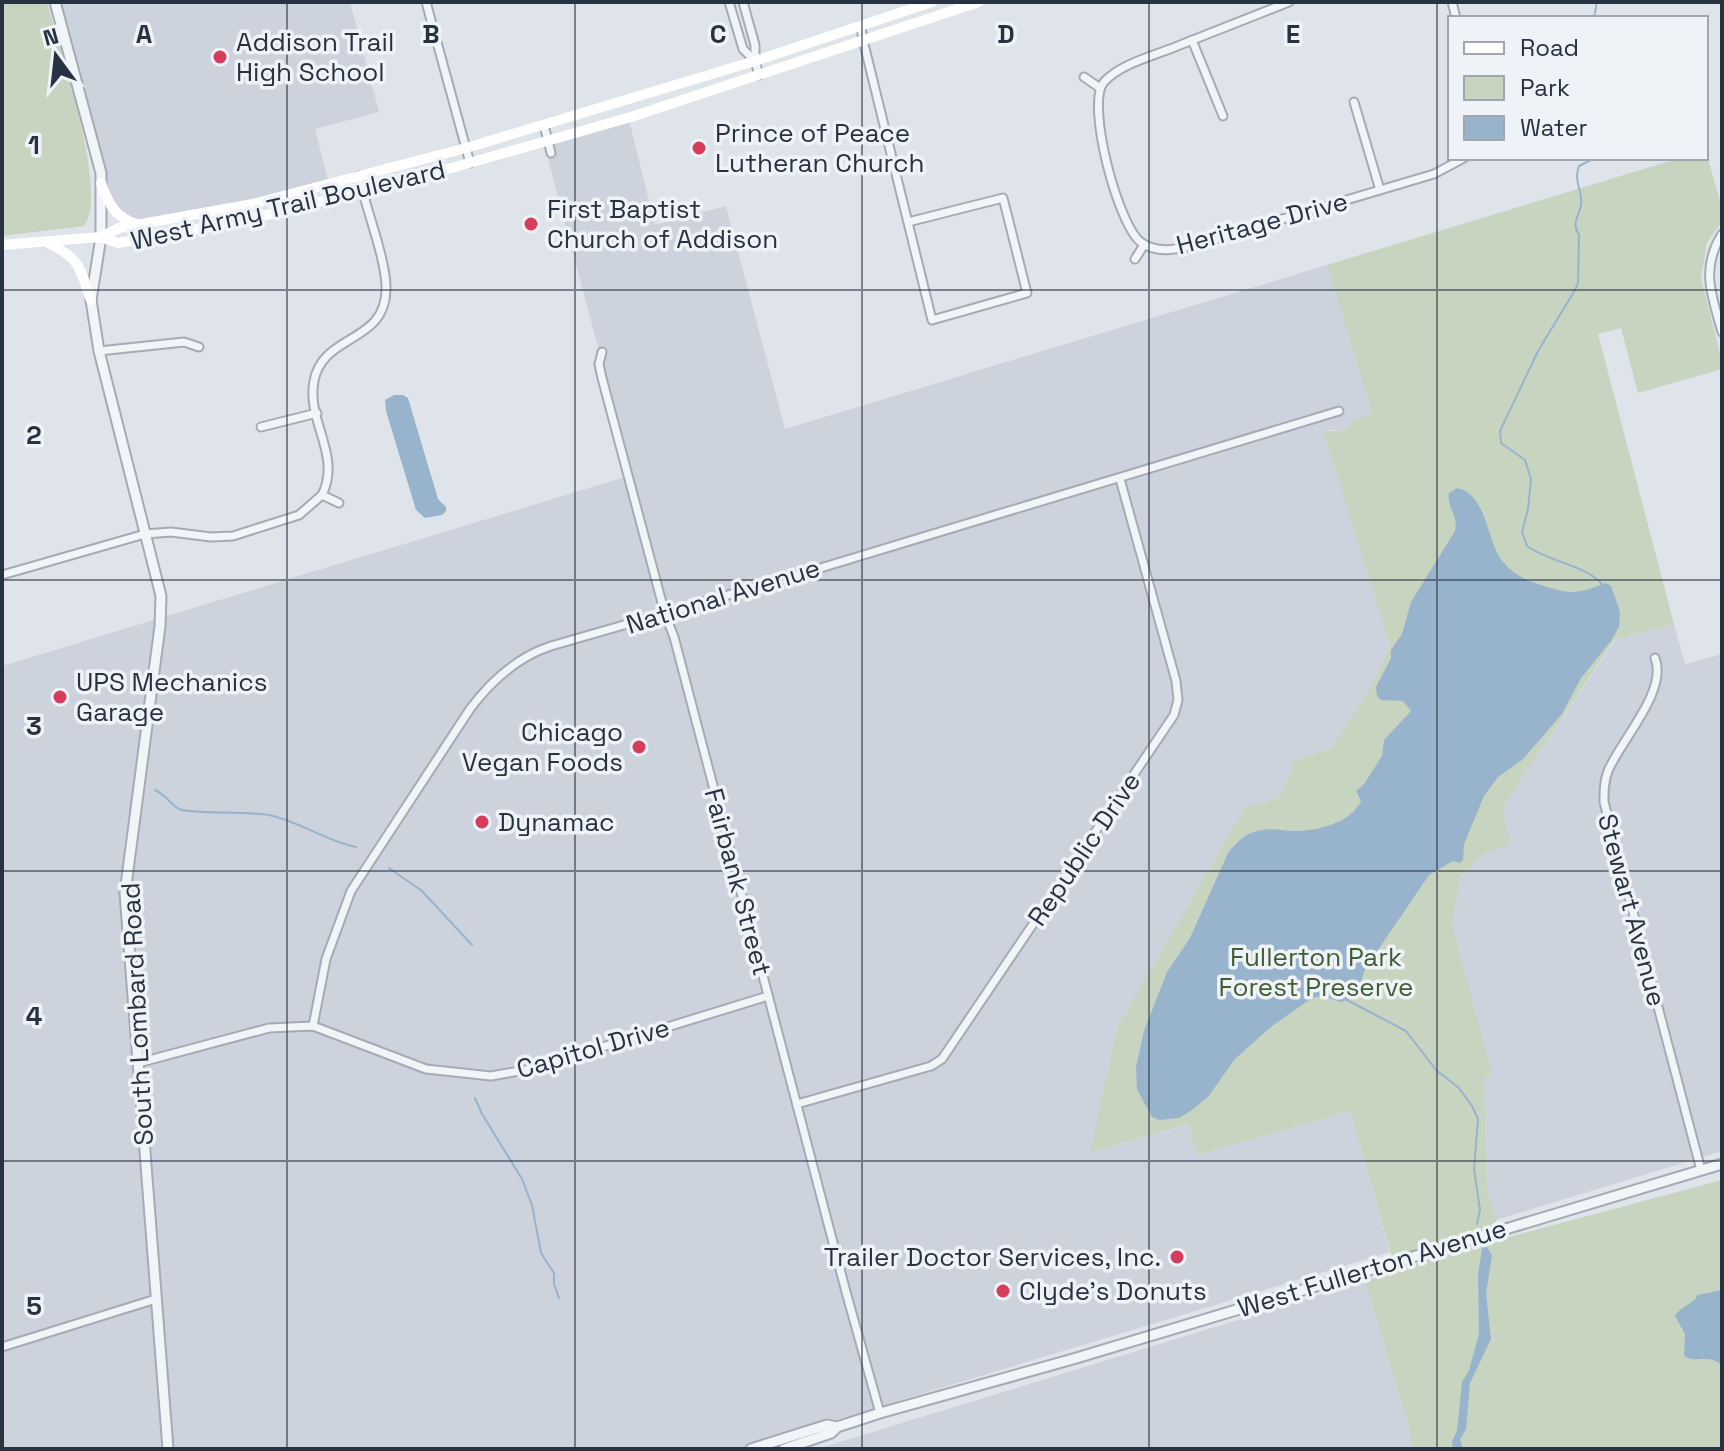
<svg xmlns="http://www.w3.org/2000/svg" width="1724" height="1451" viewBox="0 0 1724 1451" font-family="'Space Grotesk',sans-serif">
	<rect width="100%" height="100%" fill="#dfe4ea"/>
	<g fill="#cdd3dc">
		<polygon points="61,2 350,2 379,112 315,129 328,180 249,201 138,221 125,217 114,203 107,187 105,168"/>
		<polygon points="629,120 655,225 726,206 785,429 1327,265 1372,414 1353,420 1345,430 1324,430 1390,646 1369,691 1331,748 1293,761 1293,771 1278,798 1245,807 1117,1028 1091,1153 1189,1124 1198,1155 1350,1111 1390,1252 740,1449 2,1449 2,666 632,475 544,144"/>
		<polygon points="1674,624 1685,664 1722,654 1722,1151 1496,1220 1487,1191 1484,1077 1491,1074 1452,924 1460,877 1487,852 1502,809 1615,640"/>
		<polygon points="1365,1281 1415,1449 817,1449"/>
	</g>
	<g fill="#c6d4c0">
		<path d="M 2,2 L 47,2 C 58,43 110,196 84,226 L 2,236 Z"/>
		<polygon points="1706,153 1722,207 1722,222 1707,242 1701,278 1721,357 1722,369 1638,393 1621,328 1598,334 1674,624 1614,640 1502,809 1511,845 1487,852 1460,877 1452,924 1492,1074 1484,1077 1487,1191 1502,1239 1722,1180 1722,1449 1412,1449 1410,1432 1365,1281 1396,1271 1350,1111 1198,1155 1188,1124 1090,1153 1117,1028 1245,807 1278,798 1293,771 1293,761 1331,748 1369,691 1390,646 1323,429 1331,431 1345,430 1353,420 1372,414 1327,265 1680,158 1706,158"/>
	</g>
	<g fill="#98b4cc">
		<polygon points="394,395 403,395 408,398 438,499 446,507 446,511 442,515 425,518 416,510 386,411 385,400"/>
		<path d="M 1457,488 C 1488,494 1486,543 1504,563 C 1513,574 1528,581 1541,585 C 1571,595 1577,594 1606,583 L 1611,586 L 1620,612 L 1619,627 L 1611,641 L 1581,678 L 1562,714 L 1522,760 L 1498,777 L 1484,796 L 1464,844 L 1463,860 L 1460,863 L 1453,861 L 1429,875 L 1365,969 L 1360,985 L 1347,1000 L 1341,1002 L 1322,996 L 1312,998 L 1272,1026 L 1235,1059 L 1208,1097 L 1192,1110 L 1179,1118 L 1159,1120 L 1152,1117 L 1137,1089 L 1136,1067 L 1144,1031 L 1167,972 L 1190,938 L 1228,853 C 1236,843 1244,834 1257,831 C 1270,827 1282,831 1295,831 C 1317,831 1351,823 1361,801 L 1356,791 L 1364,784 L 1382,756 L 1384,740 L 1411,711 L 1403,701 L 1381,700 L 1377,696 L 1376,687 L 1391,658 L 1391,650 L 1402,634 L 1411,602 L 1455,531 C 1459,516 1446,507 1449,493 Z"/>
		<polygon points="1487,1247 1492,1256 1486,1293 1491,1339 1470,1383 1466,1429 1460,1440 1463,1449 1453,1449 1452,1441 1457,1431 1462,1382 1469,1370 1479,1334 1478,1276 1482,1248"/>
		<path d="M 1722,1290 L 1722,1366 C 1710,1353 1697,1364 1684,1356 L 1685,1334 L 1675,1316 C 1681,1306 1692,1305 1698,1295 Z"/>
	</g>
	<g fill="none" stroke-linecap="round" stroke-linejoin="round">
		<g stroke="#98b4cc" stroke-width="2">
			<polyline points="1594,18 1597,2"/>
			<path d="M 1595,158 L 1579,166 C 1573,181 1583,191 1581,205 C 1579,217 1571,222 1579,235 L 1578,283 L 1575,290 L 1538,351 L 1500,431 L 1501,443 L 1525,460 L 1531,479 L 1528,509 L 1522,532 L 1527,546 C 1549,562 1583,564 1602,584"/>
			<path d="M 155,790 C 164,794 171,804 179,809 C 192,815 253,810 273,816 C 302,823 326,841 356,847"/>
			<polyline points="389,868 422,891 472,945"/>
			<polyline points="1347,1000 1406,1031 1436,1070 1459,1088 1472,1106 1478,1119 1474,1169 1480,1210 1477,1224"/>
			<polyline points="475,1098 482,1114 522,1179 532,1205 541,1253 554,1273 554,1284 559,1298"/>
		</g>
		<g stroke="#a4abb4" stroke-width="11">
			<g id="minor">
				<polyline points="426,2 470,163"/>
				<polyline points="729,2 743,49 755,61"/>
				<polyline points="743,2 755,45 755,61 759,75"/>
				<path d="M 1289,2 C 1251,17 1213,32 1175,47 C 1153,56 1120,64 1104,82 C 1085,103 1119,229 1142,243 C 1158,254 1178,249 1195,245 L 1434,174 L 1464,158"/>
				<polyline points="1452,2 1456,18"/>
				<polyline points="861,28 863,40 932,320 1027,293 1003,198 908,222"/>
				<polyline points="1192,40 1223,116"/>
				<polyline points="1084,77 1100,88"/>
				<polyline points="1354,102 1380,190"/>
				<polyline points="544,125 551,153"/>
				<path d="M 1722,234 C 1700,269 1712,296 1722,332"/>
				<polyline points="1135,259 1144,245"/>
				<polyline points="99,351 184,342 199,347"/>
				<polyline points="602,352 599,364 602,378 665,614 674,637 846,1292 880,1413"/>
				<polyline points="261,427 317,413"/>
				<path d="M 339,503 L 322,495 C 342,455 306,421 314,381 C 323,333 385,344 386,290 C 387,261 365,207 359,176"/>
				<polyline points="2,575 145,534 171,532 211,537 233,536 299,515 322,495"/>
				<path d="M 1655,658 C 1668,691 1621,740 1608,771 C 1604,781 1604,791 1604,802 L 1701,1170"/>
				<path d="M 313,1026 L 326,959 L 351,891 L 470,709 C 491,681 517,657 551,646 L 804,573 L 1339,411"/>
				<polyline points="138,1063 269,1028 313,1026 426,1069 491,1076 531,1069 768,996"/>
				<polyline points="797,1104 931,1066 942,1059 1174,715 1178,700 1176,681 1120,479"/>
				<polyline points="2,1347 156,1299"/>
			</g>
		</g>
		<g stroke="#a4abb4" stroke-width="13">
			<g id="tertiary">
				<polyline points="55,2 101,173 101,237 91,300 99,351 161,596 160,626 125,893 168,1449"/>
				<polyline points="751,1449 827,1425 837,1427"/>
				<polyline points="784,1449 831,1433 837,1427 880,1413 1073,1359 1722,1164"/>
			</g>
		</g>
		<use href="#minor" stroke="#f2f5f8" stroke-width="7"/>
		<use href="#tertiary" stroke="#f2f5f8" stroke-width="9"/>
		<g stroke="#fff" stroke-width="10">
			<path d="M 101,183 C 108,203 115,217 136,224"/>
			<polyline points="101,237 118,243 214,226 280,212 455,167 631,117 979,2"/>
			<path d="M 48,243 C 81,259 79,267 91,300"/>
			<polyline points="2,245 101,237 119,228 253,204 466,148 755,61 932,2"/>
		</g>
	</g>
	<path fill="none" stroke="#273242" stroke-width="2" stroke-opacity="0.55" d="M 287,2 L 287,1449M 575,2 L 575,1449M 862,2 L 862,1449M 1149,2 L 1149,1449M 1437,2 L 1437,1449M 2,290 L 1722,290M 2,580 L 1722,580M 2,871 L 1722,871M 2,1161 L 1722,1161"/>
	<g fill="#d73c5c" stroke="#eff3f7" stroke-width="3">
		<circle cx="220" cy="57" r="8"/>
		<circle cx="699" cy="148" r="8"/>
		<circle cx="531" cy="224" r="8"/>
		<circle cx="60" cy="697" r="8"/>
		<circle cx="639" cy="747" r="8"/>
		<circle cx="482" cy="822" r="8"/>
		<circle cx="1177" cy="1257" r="8"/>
		<circle cx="1003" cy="1291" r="8"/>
	</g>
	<g text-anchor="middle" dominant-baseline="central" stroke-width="7" stroke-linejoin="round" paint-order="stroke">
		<g font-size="26" fill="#273242" stroke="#eff3f7" text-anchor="start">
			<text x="236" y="42">Addison Trail<tspan x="236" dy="30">High School</tspan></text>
			<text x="715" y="133">Prince of Peace<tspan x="715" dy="30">Lutheran Church</tspan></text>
			<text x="547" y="209">First Baptist<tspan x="547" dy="30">Church of Addison</tspan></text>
			<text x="76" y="682">UPS Mechanics<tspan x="76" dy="30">Garage</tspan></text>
			<text x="623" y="732" text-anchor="end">Chicago<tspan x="623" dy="30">Vegan Foods</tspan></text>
			<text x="498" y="822">Dynamac</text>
			<text x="1161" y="1257" text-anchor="end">Trailer Doctor Services, Inc.</text>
			<text x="1019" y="1291">Clyde's Donuts</text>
		</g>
		<g font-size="26" fill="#273242" stroke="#eff3f7">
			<text transform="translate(288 205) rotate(-13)">West Army Trail Boulevard</text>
			<text transform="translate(1262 223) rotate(-15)">Heritage Drive</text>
			<text transform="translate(723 596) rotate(-17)">National Avenue</text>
			<text transform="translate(1084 849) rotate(-56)">Republic Drive</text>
			<text transform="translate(738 882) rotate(75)">Fairbank Street</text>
			<text transform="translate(1632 910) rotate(75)">Stewart Avenue</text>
			<text transform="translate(137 1014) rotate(-93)">South Lombard Road</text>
			<text transform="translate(593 1048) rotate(-16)">Capitol Drive</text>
			<text transform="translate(1372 1268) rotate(-17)">West Fullerton Avenue</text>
		</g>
		<g font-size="26" fill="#3e5f33" stroke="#eff3f7">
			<text x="1316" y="957">Fullerton Park<tspan x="1316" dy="30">Forest Preserve</tspan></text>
		</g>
	</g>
	<g font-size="26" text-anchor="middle" font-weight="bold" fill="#273242" stroke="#eff3f7" stroke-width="7" stroke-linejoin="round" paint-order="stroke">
		<text x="144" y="43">A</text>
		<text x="431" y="43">B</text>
		<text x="718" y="43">C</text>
		<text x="1006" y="43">D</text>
		<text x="1293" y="43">E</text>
		<text x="34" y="154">1</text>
		<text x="34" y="444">2</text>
		<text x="34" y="735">3</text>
		<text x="34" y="1025">4</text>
		<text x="34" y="1315">5</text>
	</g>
	<rect width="1724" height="1451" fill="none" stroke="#273242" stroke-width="8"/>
	<rect x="1448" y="16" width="260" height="144" fill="#eff3f7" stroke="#9fa6af" stroke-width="2"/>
	<rect x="1464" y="42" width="40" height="12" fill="#ffffff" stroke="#9fa6af" stroke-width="2"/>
	<text x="1520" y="56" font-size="24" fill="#273242">Road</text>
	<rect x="1464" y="76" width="40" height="24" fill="#c6d4c0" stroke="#9fa6af" stroke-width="2"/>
	<text x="1520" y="96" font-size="24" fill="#273242">Park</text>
	<rect x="1464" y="116" width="40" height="24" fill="#98b4cc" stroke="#9fa6af" stroke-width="2"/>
	<text x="1520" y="136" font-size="24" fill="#273242">Water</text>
	<g transform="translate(56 56) rotate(345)" stroke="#eff3f7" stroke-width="6" paint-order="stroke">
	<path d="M0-6L14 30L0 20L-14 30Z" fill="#273242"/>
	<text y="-12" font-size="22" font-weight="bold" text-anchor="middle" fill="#273242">N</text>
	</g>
</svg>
